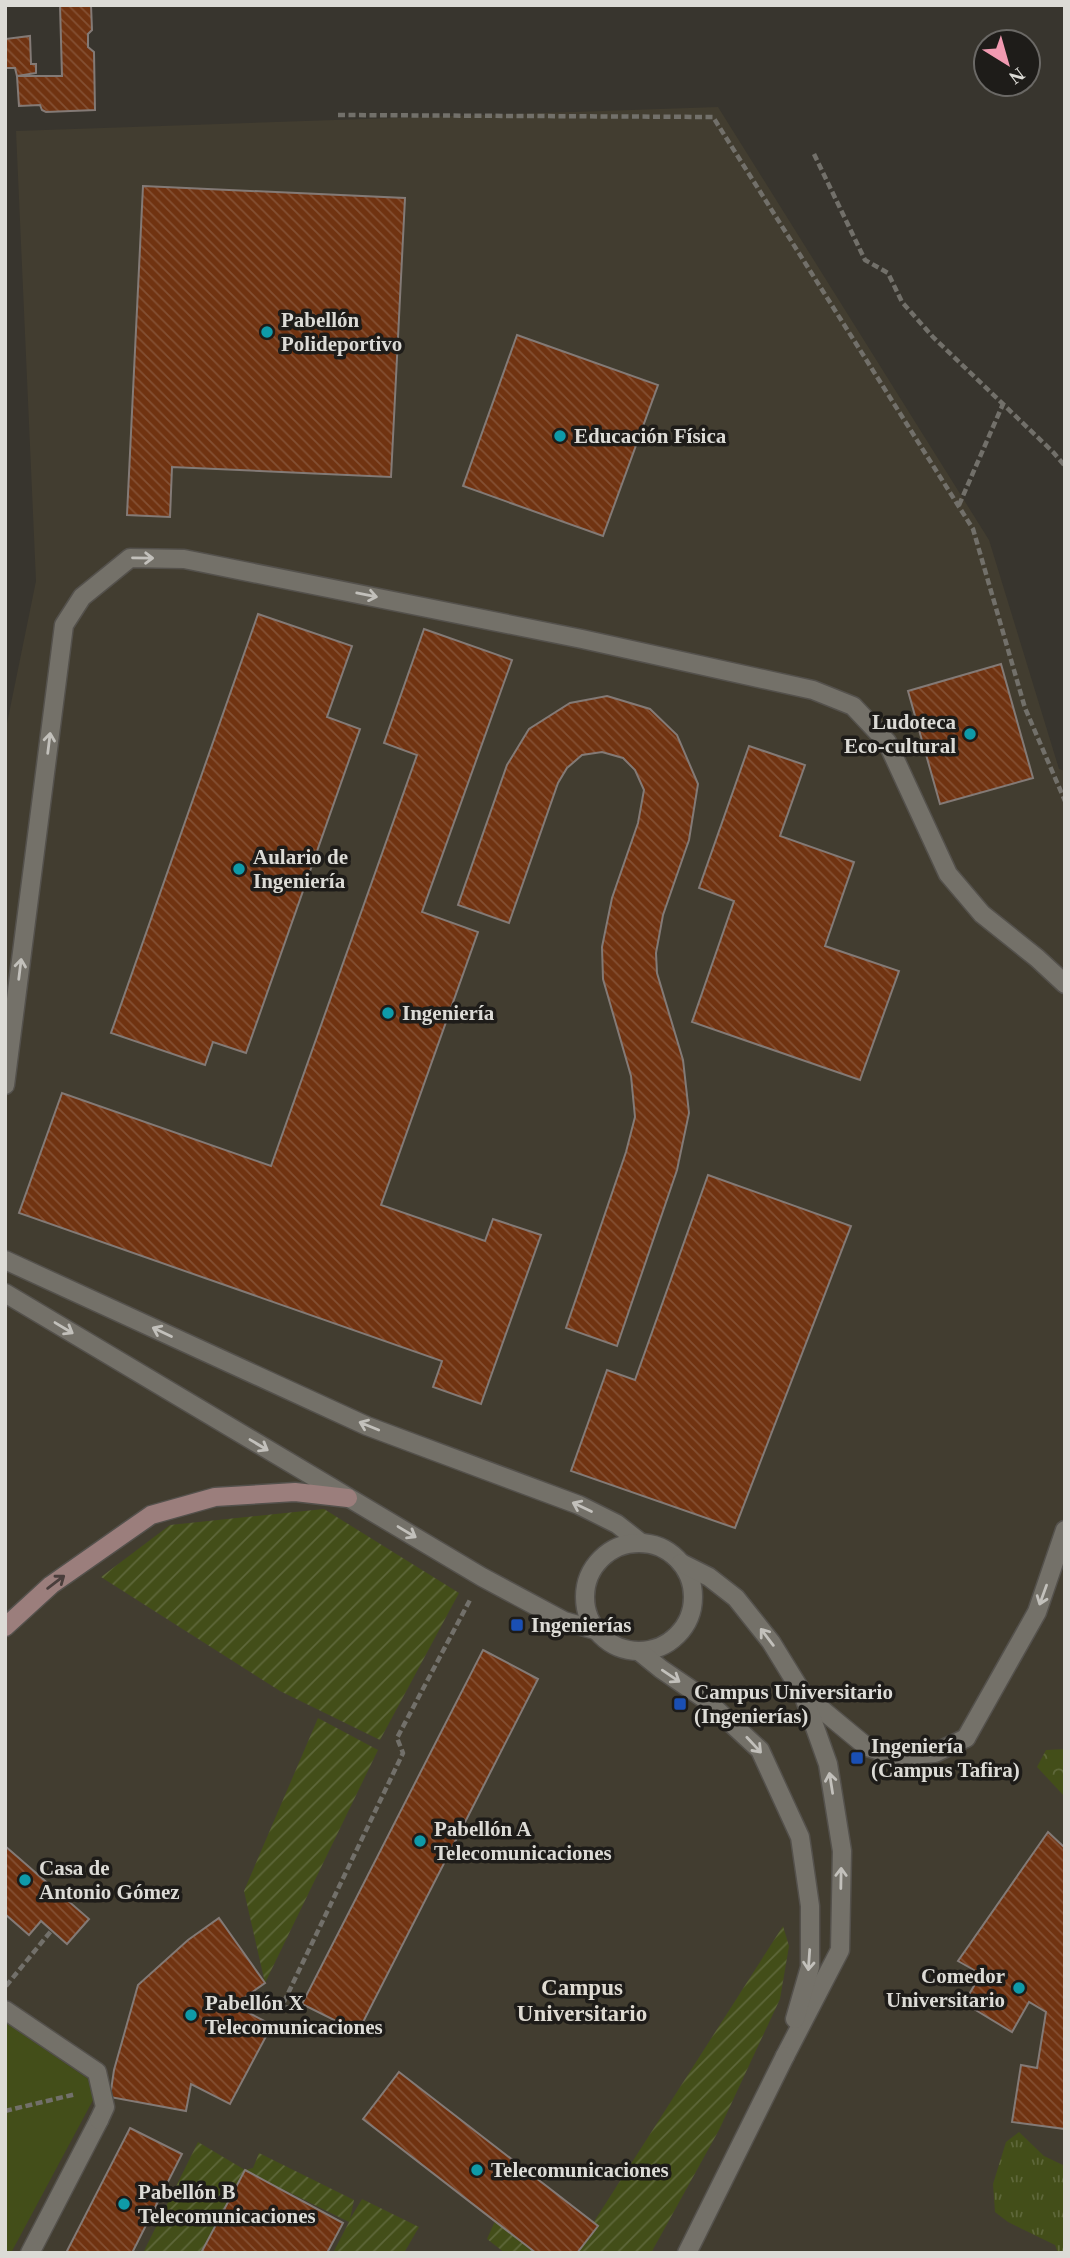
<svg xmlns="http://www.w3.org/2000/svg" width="1070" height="2258" viewBox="0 0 1070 2258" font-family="Georgia,serif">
	<defs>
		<pattern id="grass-tufts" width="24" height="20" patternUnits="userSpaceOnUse" patternTransform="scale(1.75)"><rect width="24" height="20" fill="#434e19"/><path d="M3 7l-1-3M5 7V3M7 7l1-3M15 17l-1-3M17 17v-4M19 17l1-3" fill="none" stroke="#5e673a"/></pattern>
		<pattern id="forest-crowns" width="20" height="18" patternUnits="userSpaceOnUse" patternTransform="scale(1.75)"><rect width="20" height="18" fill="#434e19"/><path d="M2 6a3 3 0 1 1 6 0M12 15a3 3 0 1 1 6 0" fill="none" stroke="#5e673a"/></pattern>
		<pattern id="garden-furrows" width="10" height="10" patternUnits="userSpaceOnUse" patternTransform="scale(1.75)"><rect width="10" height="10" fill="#434e19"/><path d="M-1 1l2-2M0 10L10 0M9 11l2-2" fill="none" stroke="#5e673a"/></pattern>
		<pattern id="building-back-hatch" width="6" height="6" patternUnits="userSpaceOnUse" patternTransform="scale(1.75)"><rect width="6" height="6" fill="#703311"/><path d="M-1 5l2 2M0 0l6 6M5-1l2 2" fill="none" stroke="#845033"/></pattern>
	</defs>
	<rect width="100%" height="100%" fill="#38352e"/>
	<polygon fill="#423d30" points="718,107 989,540 1059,769 1065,771 1065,2244 1060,2253 5,2253 5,733 36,581 16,131"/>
	<polygon fill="url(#grass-tufts)" points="1019,2132 1044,2156 1065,2166 1065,2253 1058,2253 1055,2245 1008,2222 995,2212 993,2184 1006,2142"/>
	<polygon fill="url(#forest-crowns)" points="1065,1749 1065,1797 1037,1767 1046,1750"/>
	<polygon fill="#434e19" points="5,2022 100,2087 11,2253 5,2253"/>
	<g fill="url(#garden-furrows)">
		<polygon points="324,1509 459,1593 380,1740 280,1691 101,1577 170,1525"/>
		<polygon points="318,1718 378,1750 265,1983 244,1891"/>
		<polygon points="783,1926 789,1946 780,1999 719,2130 651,2253 574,2253"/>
		<polygon points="198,2142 245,2170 253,2168 259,2153 354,2200 350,2219 362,2199 419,2227 404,2253 333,2253 349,2222 246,2171 201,2253 143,2253"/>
		<polygon points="495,2221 536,2253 505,2253 487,2239"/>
	</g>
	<g fill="url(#building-back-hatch)" stroke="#837a76" stroke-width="2">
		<polygon points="60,5 91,5 92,30 88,34 88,47 94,52 95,110 46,112 42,110 40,105 19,106 17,76 62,76"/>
		<polygon points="5,33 6,39 30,36 31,64 36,64 36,73 17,76 15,68 5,68"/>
		<polygon points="143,186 405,198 391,477 172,467 170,517 127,515"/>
		<polygon points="517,335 658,385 603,536 463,486"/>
		<polygon points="258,614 352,646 327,717 360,729 246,1053 213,1042 205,1065 111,1033"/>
		<polygon points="424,629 512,660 422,912 478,932 381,1205 485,1241 493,1219 541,1235 481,1404 433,1387 442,1361 19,1213 62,1093 271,1166 417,755 384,743"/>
		<polygon points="1001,664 1033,778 940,804 908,691"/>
		<polygon points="607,696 650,709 677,735 698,784 689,840 663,915 656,953 657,973 683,1060 689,1113 677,1170 617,1346 566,1328 626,1152 635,1117 631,1076 603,979 602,947 612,898 638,823 644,790 635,770 623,758 602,752 582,755 567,768 558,783 509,923 458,905 507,765 529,729 570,703"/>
		<polygon points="749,746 805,765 780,836 854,862 825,946 899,971 860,1080 692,1022 734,901 699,888"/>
		<polygon points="708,1175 851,1226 735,1528 571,1471 607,1370 635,1380"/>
		<polygon points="483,1650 538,1679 358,2032 302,2004"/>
		<polygon points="1048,1832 1065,1848 1065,2129 1012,2122 1021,2065 1037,2068 1046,2012 1029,2002 1012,2032 964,2003 981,1974 958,1961"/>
		<polygon points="5,1846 89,1919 67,1944 41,1921 29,1935 5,1914"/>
		<polygon points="219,1918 265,1983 234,2005 272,2025 230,2104 191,2084 186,2111 110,2097 114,2070 138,1985 188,1940"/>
		<polygon points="399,2072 598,2226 577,2253 536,2253 363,2119"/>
		<polygon points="130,2128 182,2154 132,2253 66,2253"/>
		<polygon points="245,2170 343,2223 327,2253 201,2253"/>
	</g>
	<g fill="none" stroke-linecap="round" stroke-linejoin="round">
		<g stroke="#54514c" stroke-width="21">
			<g id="service">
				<polyline points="803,1694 867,1747 896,1756 935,1753 966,1738"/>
				<polyline points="30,2253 99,2120"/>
			</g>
		</g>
		<g stroke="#54514c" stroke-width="21">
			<g id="minor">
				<polyline points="5,1085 64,625 82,597 130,558 184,559 582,639 813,690 853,706 887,742 948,874 982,914 1037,958 1065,984"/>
				<polyline points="5,1260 367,1426 579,1505 617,1524 640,1542"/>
				<polyline points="5,1293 482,1577 564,1621 595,1630"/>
				<circle cx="639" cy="1597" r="54"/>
				<polyline points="681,1563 709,1577 736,1598 771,1642 803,1694 828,1764 842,1851 840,1950 785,2056"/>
				<polyline points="640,1652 661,1669 705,1699 760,1750 800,1837 810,1906 810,1967 795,2019"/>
				<polyline points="966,1738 1037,1612 1065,1530"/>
				<polyline points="5,2010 97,2072 105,2107 99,2120"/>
			</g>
		</g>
		<g stroke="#54514c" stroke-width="21">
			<polyline id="tertiary" points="687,2253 785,2056"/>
		</g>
		<g stroke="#54514c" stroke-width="21">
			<polyline id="secondary" points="5,1627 51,1585 151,1515 215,1497 295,1492 348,1498"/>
		</g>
		<g stroke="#72706a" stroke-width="4.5" stroke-dasharray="7 3.5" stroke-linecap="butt">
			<polyline points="338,115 713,117 973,529 1025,708 1065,801"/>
			<polyline points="814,154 865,260 888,273 902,302 933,337 1053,452 1065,466"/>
			<polyline points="959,505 1003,404"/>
			<polyline points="6,1986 51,1931"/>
			<polyline points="288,2008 282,2006 403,1753 397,1738 471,1598"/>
			<polyline points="5,2111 76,2094"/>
		</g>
		<use href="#service" stroke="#747169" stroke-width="18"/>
		<use href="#minor" stroke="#747169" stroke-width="18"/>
		<use href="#tertiary" stroke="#747169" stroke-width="18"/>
		<use href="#secondary" stroke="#9b7e7c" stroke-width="18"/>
	</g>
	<defs><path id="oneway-shaft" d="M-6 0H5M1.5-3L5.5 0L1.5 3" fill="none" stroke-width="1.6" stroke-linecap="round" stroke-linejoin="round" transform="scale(1.75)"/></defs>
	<g stroke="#c2c0bb">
		<use href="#oneway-shaft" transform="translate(143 558) rotate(1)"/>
		<use href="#oneway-shaft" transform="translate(367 595) rotate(11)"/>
		<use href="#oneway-shaft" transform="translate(49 743) rotate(-83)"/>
		<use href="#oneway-shaft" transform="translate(20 969) rotate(-83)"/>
		<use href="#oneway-shaft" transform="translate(64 1328) rotate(31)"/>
		<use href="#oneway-shaft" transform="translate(162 1332) rotate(-155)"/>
		<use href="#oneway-shaft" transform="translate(369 1426) rotate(-158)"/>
		<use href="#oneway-shaft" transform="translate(259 1445) rotate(31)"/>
		<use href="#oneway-shaft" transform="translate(582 1507) rotate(-155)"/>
		<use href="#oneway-shaft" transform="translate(407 1532) rotate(31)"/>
		<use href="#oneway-shaft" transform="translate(1043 1595) rotate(110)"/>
		<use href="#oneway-shaft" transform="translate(767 1637) rotate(-127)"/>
		<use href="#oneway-shaft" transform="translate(671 1676) rotate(34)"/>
		<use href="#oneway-shaft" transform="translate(754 1745) rotate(47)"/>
		<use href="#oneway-shaft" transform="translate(831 1783) rotate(-99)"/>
		<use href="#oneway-shaft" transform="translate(841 1878) rotate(-89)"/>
		<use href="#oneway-shaft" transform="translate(809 1960) rotate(94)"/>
	</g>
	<use stroke="#4a3e3c" href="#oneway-shaft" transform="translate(56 1582) rotate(-37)"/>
	<g fill="#0f9aa8" stroke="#1e1c19" stroke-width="2.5">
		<circle cx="267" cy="332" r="7"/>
		<circle cx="560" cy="436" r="7"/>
		<circle cx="970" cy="734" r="7"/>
		<circle cx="239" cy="869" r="7"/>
		<circle cx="388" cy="1013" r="7"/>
		<circle cx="420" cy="1841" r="7"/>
		<circle cx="25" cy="1880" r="7"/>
		<circle cx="1019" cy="1988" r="7"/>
		<circle cx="191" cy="2015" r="7"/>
		<circle cx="477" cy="2170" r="7"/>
		<circle cx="124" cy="2204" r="7"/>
	</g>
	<g fill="#1a4fb4" stroke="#1e1c19" stroke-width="2.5">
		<rect x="510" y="1618" width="14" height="14" rx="3.5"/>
		<rect x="673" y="1697" width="14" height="14" rx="3.5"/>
		<rect x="850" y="1751" width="14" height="14" rx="3.5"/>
	</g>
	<g text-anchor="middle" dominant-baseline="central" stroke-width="7" stroke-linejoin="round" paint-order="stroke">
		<g font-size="21" font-weight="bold" fill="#dcdbd6" stroke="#1e1c19" text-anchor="start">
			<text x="281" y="320">Pabellón<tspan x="281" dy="24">Polideportivo</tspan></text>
			<text x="574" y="436">Educación Física</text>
			<text x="956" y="722" text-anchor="end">Ludoteca<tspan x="956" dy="24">Eco-cultural</tspan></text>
			<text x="253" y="857">Aulario de<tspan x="253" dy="24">Ingeniería</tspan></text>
			<text x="402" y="1013">Ingeniería</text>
			<text x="531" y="1625">Ingenierías</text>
			<text x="694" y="1692">Campus Universitario<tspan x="694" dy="24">(Ingenierías)</tspan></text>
			<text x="871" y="1746">Ingeniería<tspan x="871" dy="24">(Campus Tafira)</tspan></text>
			<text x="434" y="1829">Pabellón A<tspan x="434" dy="24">Telecomunicaciones</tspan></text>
			<text x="39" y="1868">Casa de<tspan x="39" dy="24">Antonio Gómez</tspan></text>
			<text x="1005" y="1976" text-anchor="end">Comedor<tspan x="1005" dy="24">Universitario</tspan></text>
			<text x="205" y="2003">Pabellón X<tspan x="205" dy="24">Telecomunicaciones</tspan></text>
			<text x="491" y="2170">Telecomunicaciones</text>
			<text x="138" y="2192">Pabellón B<tspan x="138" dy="24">Telecomunicaciones</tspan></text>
		</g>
		<g font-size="23" font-weight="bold" fill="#dfdbd2" stroke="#1e1c19">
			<text x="582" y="1987">Campus<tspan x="582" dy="26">Universitario</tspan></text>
		</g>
	</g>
	<rect width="1070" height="2258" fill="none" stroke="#dcdbd6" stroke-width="14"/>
	<g transform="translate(1007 63) rotate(143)"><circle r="33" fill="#1e1c19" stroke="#6a6865" stroke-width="2"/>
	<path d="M0-5L12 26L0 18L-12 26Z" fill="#f19ab1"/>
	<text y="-10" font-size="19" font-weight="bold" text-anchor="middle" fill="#dcdbd6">N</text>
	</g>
</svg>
